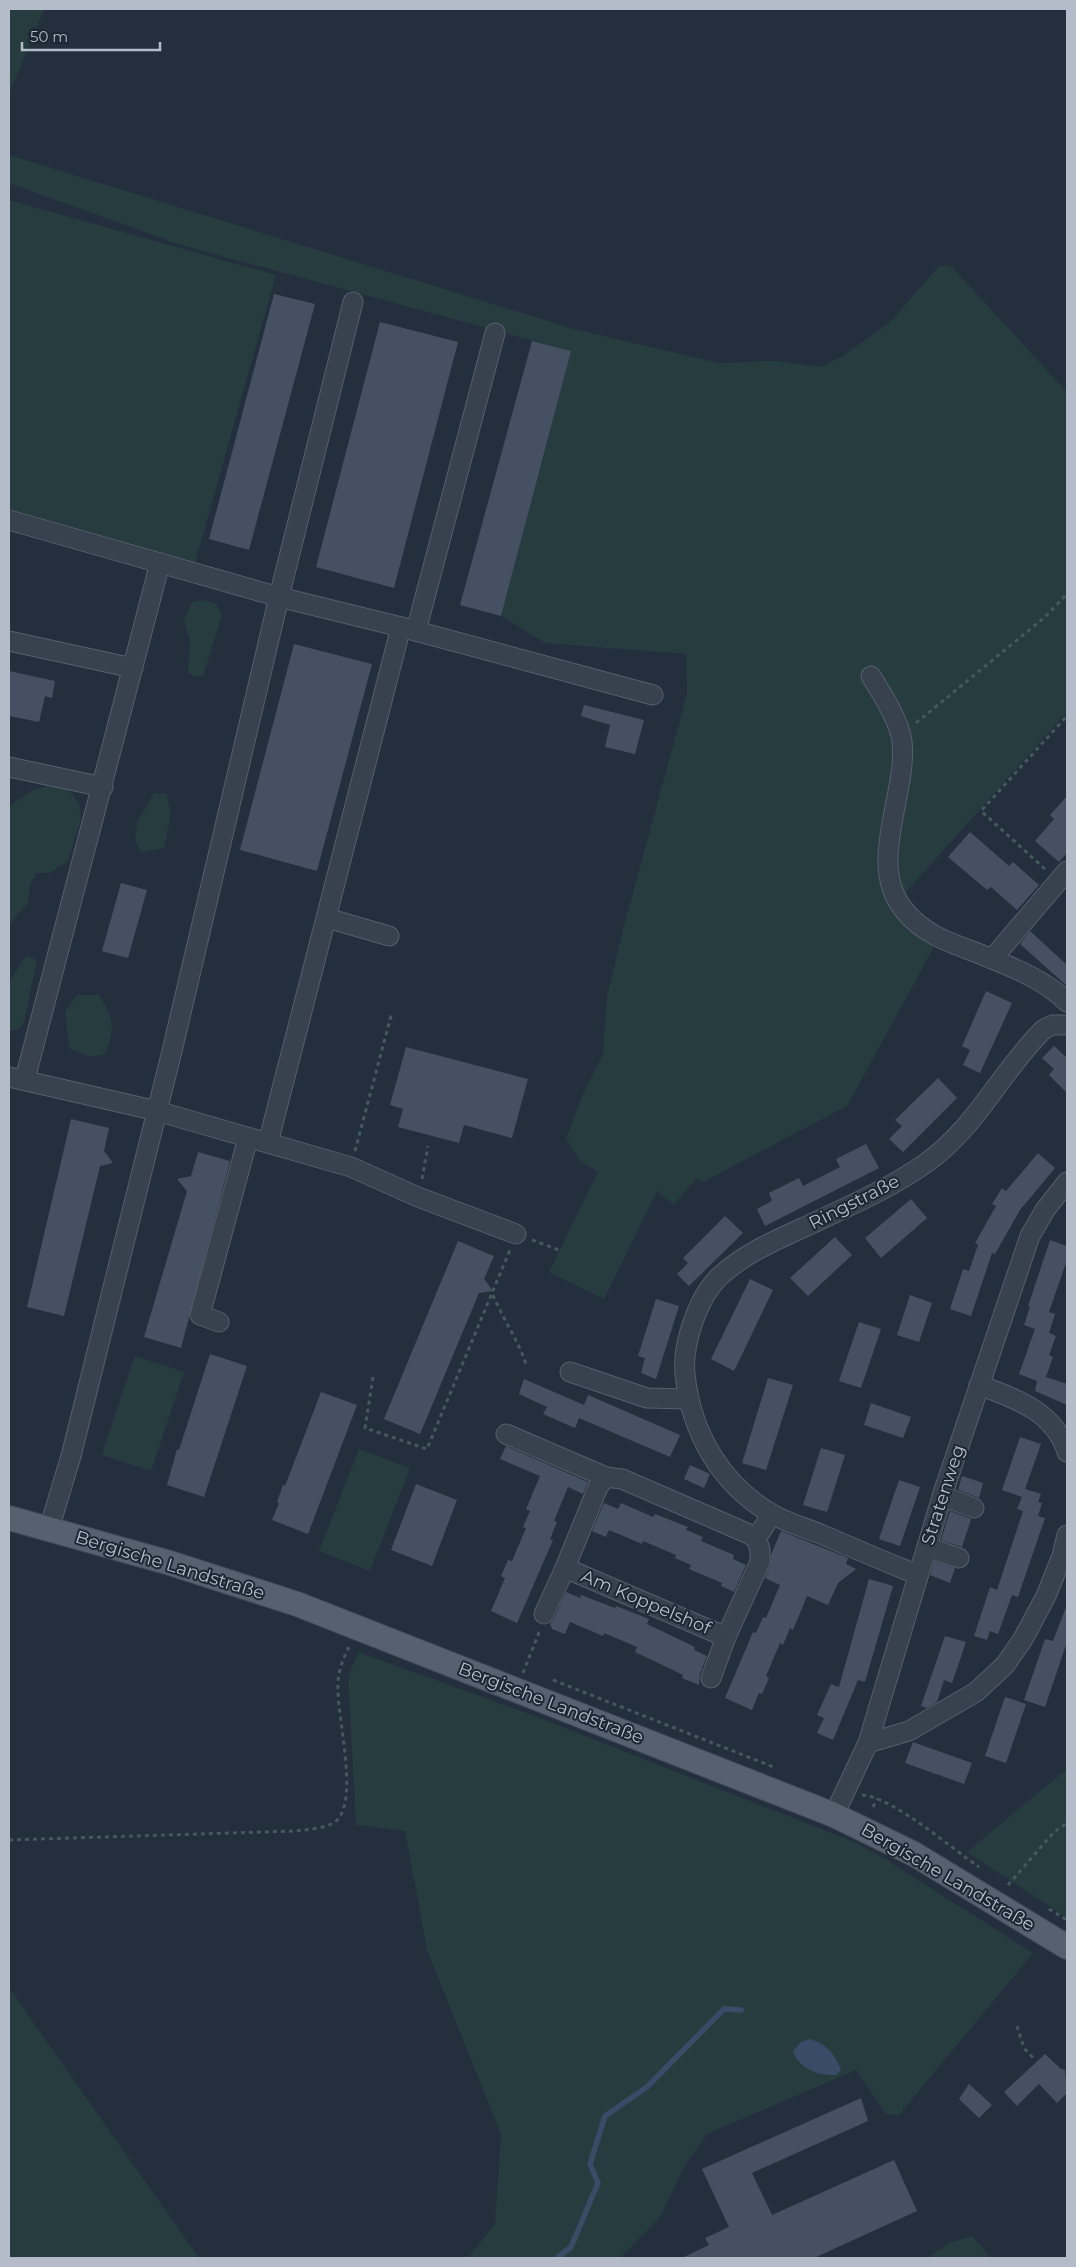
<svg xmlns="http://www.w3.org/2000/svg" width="1076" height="2267" viewBox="0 0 1076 2267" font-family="Montserrat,sans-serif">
	<rect width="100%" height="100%" fill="#242f3e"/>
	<g fill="#263c3f">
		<polygon points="9,9 44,9 9,94"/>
		<polygon points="9,155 574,329 719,363 775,361 821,367 844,355 890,322 939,266 947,265 953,268 1067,392 1067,712 899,900 890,867 897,812 886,844 888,879 901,911 925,933 934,947 847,1106 703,1182 696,1179 673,1205 657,1191 604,1299 549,1272 598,1172 581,1162 566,1139 582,1096 603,1054 607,996 626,918 687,694 686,654 545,643 501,616 571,351 181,245 9,183"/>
		<polygon points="9,200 276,275 195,563 9,511"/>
		<polygon points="205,600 216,604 222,615 203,676 195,677 188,673 190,640 184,620 192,602"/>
		<polygon points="52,785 69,791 79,803 81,819 68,861 50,873 36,873 30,885 28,903 9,925 9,807 32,790"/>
		<polygon points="154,793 166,794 171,813 164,848 141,852 135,841 137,822"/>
		<polygon points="26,956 37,960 24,1022 18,1030 9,1030 9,982"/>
		<path d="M 77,995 L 99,995 C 114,1020 116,1026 105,1054 L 90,1057 L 69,1048 L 65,1011 Z"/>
		<polygon points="135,1356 184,1372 151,1471 102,1455"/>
		<polygon points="359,1449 410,1468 370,1571 319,1551"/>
		<polygon points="358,1652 532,1715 854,1842 885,1859 1033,1953 899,2115 886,2114 856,2070 707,2134 685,2165 660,2217 620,2258 468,2258 495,2224 501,2134 427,1950 405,1831 356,1825 348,1677"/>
		<polygon points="1067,1769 1067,1918 967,1852"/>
		<polygon points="9,1988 199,2258 9,2258"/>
		<polygon points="972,2236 991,2258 928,2258 949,2243"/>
	</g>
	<path fill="#394c67" d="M 809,2039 C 826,2043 835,2054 841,2070 L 836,2075 C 819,2076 799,2069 793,2051 L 801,2042 Z"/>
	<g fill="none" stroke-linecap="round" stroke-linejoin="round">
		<polyline stroke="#394c67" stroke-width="5.5" points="557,2258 571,2247 598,2183 590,2164 605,2116 647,2087 724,2009 741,2010"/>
	</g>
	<g fill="#455162">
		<polygon points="274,294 315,304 249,550 209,539"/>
		<polygon points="380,322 458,342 394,588 316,567"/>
		<polygon points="532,341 571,351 501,616 460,605"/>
		<polygon points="294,644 372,664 317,871 240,850"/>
		<polygon points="9,671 55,681 52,698 45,696 39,722 9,716"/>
		<polygon points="584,705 644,720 635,754 605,747 610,725 581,716"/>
		<polygon points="1067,796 1067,853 1059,862 1035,841 1054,819 1050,815"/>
		<polygon points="970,832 1009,866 1013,862 1039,885 1017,910 991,887 987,890 948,857"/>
		<polygon points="121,883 147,890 128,958 102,951"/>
		<polygon points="1030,931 1067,965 1067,986 1020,944"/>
		<polygon points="986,991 1012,1003 980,1073 963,1065 970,1050 962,1046"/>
		<polygon points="1054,1046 1066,1057 1067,1056 1067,1093 1049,1075 1054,1069 1042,1058"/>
		<polygon points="406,1047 528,1079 512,1138 464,1125 459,1143 398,1127 403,1109 390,1105"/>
		<polygon points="938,1078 957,1098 903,1152 889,1139 902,1126 895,1120"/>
		<polygon points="71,1119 109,1128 104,1151 113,1163 100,1166 64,1316 27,1307"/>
		<polygon points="866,1144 879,1168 765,1226 757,1209 772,1201 769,1193 799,1178 803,1186 840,1167 836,1159"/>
		<polygon points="198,1152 230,1161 181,1348 144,1337 187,1191 177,1179 191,1176"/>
		<polygon points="1038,1153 1055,1168 1020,1210 995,1254 992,1253 971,1316 950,1309 963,1269 969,1271 978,1245 975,1243 996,1206 992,1204 1002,1188 1006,1191"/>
		<polygon points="911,1199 927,1218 881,1258 865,1238"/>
		<polygon points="725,1216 743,1233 689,1286 677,1274 688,1263 683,1258"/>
		<polygon points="835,1237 852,1255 808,1296 790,1278"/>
		<polygon points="1050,1240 1067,1246 1067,1260 1049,1312 1055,1314 1049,1333 1056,1336 1049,1355 1053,1357 1046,1377 1067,1384 1067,1405 1035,1391 1037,1381 1019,1374 1035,1329 1024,1325 1030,1307 1028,1306"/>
		<polygon points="458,1241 494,1256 484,1279 493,1291 479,1293 420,1434 384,1419"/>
		<polygon points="750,1279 773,1290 734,1371 711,1359"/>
		<polygon points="910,1295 932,1303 919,1342 897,1335"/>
		<polygon points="656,1299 679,1306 656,1379 641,1373 645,1358 638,1356"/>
		<polygon points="859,1322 881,1329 861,1388 839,1381"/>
		<polygon points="210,1354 247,1366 204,1497 167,1485 177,1449 179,1450"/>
		<polygon points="768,1378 793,1385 766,1470 742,1463"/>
		<polygon points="524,1379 584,1405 588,1395 680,1435 670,1457 579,1418 575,1428 543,1414 547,1407 519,1394"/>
		<polygon points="321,1392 357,1405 308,1534 272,1520 279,1503 277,1502 283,1485 285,1486"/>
		<polygon points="871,1403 911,1417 903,1438 864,1425"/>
		<polygon points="1020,1437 1041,1444 1025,1489 1041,1494 1038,1502 1042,1503 1038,1516 1045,1518 1018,1597 1012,1595 998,1634 990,1631 987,1640 974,1636 990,1587 997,1590 1023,1511 1017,1509 1022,1497 1002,1490"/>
		<polygon points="506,1446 588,1482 583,1494 568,1487 554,1521 557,1522 550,1539 553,1540 517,1623 491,1611 505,1578 501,1576 508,1560 512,1561 526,1528 523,1527 530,1511 526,1509 540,1476 500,1459"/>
		<polygon points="821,1448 845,1455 827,1512 803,1505"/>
		<polygon points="690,1465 710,1474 704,1488 684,1479"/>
		<polygon points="962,1476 983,1483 979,1498 958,1490"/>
		<polygon points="899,1480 920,1487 900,1546 879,1539"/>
		<polygon points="416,1484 457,1500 432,1566 391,1550"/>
		<polygon points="604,1503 618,1509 621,1503 653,1517 655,1514 688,1527 686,1530 703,1537 701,1541 734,1555 733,1559 746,1565 734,1592 721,1586 722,1583 689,1569 691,1565 675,1558 676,1555 643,1541 642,1544 609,1530 606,1537 592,1531"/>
		<polygon points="950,1511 971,1519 962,1547 941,1540"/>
		<polygon points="781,1531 848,1558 846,1564 856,1569 838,1583 828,1605 807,1596 793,1630 790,1628 783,1645 780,1643 766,1676 769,1678 762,1694 759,1693 752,1710 725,1698 753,1632 756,1633 763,1617 766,1618 780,1585 765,1578 770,1566 771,1555"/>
		<polygon points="934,1561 955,1568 950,1583 930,1575"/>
		<polygon points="869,1579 893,1586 865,1682 858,1680 833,1740 817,1733 824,1718 817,1715 831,1684 839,1687"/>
		<polygon points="566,1592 580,1598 581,1595 615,1608 616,1606 649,1619 647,1624 695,1647 694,1650 707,1656 700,1674 699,1685 682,1678 683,1675 635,1652 637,1647 604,1633 603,1636 570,1622 565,1634 552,1629 550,1624 554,1619"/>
		<polygon points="1066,1607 1067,1642 1045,1707 1024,1700 1045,1639 1053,1641"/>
		<polygon points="945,1636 966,1642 952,1683 944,1680 937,1702 927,1708 921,1706"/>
		<polygon points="1005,1697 1026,1704 1006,1763 985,1756"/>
		<polygon points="913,1742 972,1763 964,1784 905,1763"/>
		<polygon points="1045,2054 1061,2069 1065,2070 1067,2093 1057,2103 1039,2084 1017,2106 1004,2092"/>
		<polygon points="969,2084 992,2105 979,2118 959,2099"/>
		<polygon points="861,2098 868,2121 752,2173 772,2215 894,2160 917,2211 814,2258 682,2258 709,2245 705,2238 729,2227 702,2169"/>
	</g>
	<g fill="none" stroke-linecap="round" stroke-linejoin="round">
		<g stroke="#565f6c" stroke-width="21">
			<g id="minor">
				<polyline points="9,520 279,597 401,627 653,695"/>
				<polyline points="416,631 495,333"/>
				<polyline points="9,641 133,668"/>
				<path d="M 871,676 C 882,694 899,720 902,741 C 908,794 866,864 904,910 C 927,939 960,945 992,959 C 1017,969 1047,982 1067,1002"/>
				<polyline points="9,767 103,787"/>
				<polyline points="327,918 389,936"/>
				<polyline points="992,959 1067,871"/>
				<polyline points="9,1077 157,1111 351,1167 418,1197 516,1234"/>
				<polyline points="25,1079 160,563"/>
				<polyline points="268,1143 401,627"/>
				<polyline points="219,1322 200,1315 248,1138"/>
				<polyline points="570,1372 647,1398 688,1399"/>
				<path d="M 979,1385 C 1016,1399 1054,1411 1067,1452"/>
				<polyline points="506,1434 606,1477"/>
				<polyline points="942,1496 974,1508"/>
				<polyline points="49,1529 71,1456 172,1051 279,597 353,302"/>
				<polyline points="756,1539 749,1534 622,1479 606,1477 598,1487 565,1568 726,1637 760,1562 760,1549 756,1539 772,1514"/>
				<polyline points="927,1547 959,1558"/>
				<path d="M 918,1575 C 886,1562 855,1549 823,1535 C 806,1528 787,1523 772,1514 C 720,1484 691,1432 685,1374 C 682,1344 698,1297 720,1276 C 745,1253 778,1239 809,1225 C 849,1206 889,1189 926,1163 C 977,1127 1001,1071 1044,1029 L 1053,1025 L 1067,1025"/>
				<polyline points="544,1614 565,1568"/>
				<polyline points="711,1678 726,1637"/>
				<polyline points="868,1743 909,1731 976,1692 1005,1665 1023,1639 1046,1596 1062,1556 1067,1535"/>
				<polyline points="834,1815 868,1743 944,1490 1030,1236 1045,1210 1067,1182"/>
			</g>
		</g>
		<g stroke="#414a57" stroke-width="26">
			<polyline id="major" points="9,1518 170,1563 297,1604 834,1815 914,1854 1067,1947"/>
		</g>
		<g stroke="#44595c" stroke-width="3" stroke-dasharray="4 4" stroke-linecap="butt">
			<polyline points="916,723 1045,617 1067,594"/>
			<polyline points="1045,869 981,811 1067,716"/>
			<polyline points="355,1151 392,1012"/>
			<polyline points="422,1179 428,1146"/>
			<polyline points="532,1240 559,1250"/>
			<path d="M 493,1295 C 503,1319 518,1340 526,1364"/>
			<polyline points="373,1377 365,1428 427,1449 510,1250"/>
			<polyline points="523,1673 540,1630"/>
			<polyline points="553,1680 776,1768"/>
			<path d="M 862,1795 C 893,1797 952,1849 979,1867"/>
			<polyline points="873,1807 877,1799"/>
			<path d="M 9,1840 L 296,1831 C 308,1829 331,1829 339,1818 C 357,1793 338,1721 338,1690 C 337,1675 342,1660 349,1647"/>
			<polyline points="1008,1885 1054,1832 1067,1823"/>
			<polyline points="1049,1909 1067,1920"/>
			<polyline points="1017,2026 1024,2048 1035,2060"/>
		</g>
		<use href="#minor" stroke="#38414e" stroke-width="19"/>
		<use href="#major" stroke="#56606e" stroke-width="24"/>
	</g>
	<g text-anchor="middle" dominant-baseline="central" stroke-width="4" stroke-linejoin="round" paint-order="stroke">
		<g font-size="18" fill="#b4bcc9" stroke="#1d2633">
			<text transform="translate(854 1202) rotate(-27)">Ringstraße</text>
			<text transform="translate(943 1495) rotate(-72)">Stratenweg</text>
			<text transform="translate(170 1565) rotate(17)">Bergische Landstraße</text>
			<text transform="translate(646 1602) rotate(23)">Am Koppelshof</text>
			<text transform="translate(551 1703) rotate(21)">Bergische Landstraße</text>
			<text transform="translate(948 1877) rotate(30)">Bergische Landstraße</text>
		</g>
	</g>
	<rect width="1076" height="2267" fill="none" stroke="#b4bcc9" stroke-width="20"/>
	<path d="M22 42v8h138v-8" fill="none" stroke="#b4bcc9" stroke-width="2.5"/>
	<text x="30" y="42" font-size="15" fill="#b4bcc9" stroke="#1d2633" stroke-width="4" paint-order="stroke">50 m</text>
</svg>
